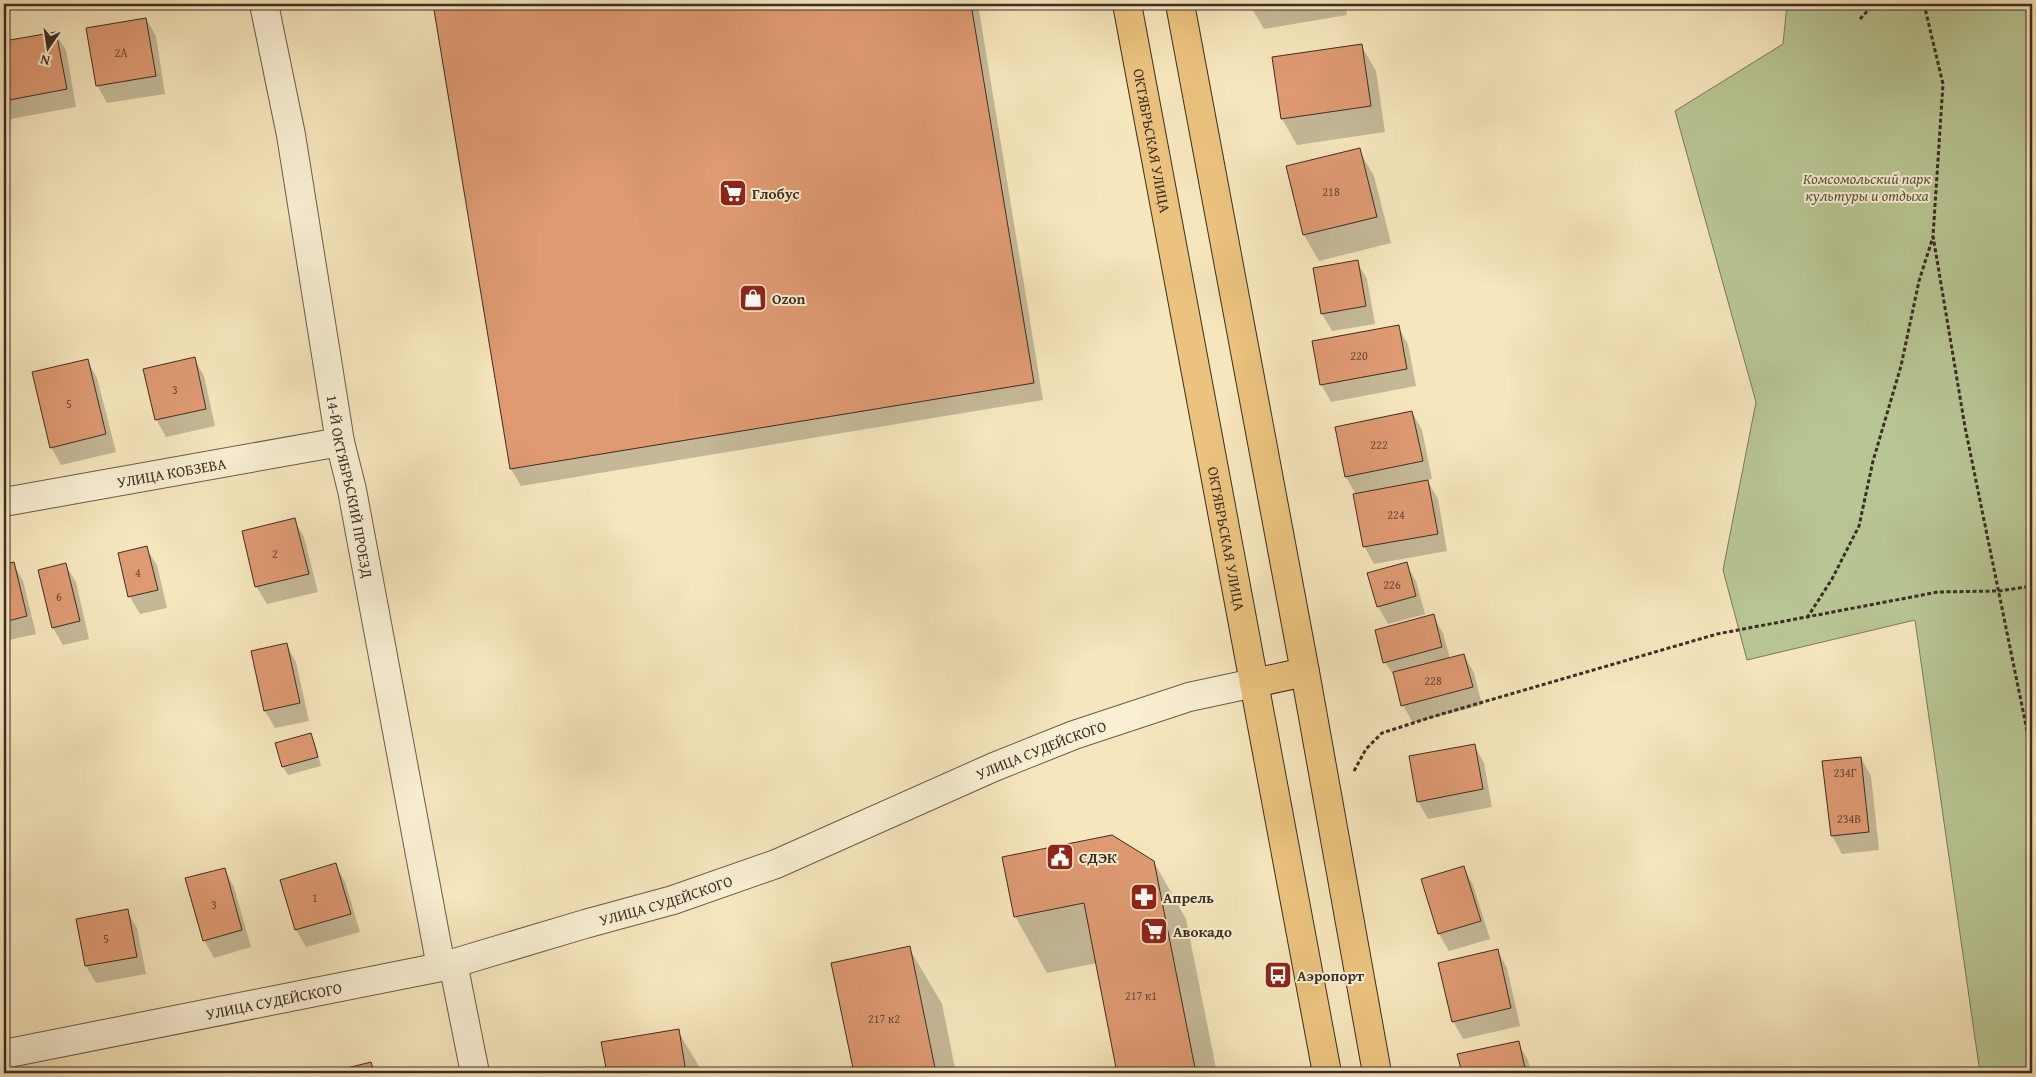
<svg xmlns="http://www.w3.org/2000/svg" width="2036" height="1077" viewBox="0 0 2036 1077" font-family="'Gentium Book Plus',serif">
	<rect width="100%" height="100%" fill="#f6e6bd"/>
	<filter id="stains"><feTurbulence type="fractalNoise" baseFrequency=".004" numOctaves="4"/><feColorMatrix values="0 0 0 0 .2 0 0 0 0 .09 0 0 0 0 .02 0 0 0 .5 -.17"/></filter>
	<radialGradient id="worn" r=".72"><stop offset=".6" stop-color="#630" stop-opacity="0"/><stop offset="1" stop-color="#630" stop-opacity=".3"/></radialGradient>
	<polygon fill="#b8c694" stroke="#7a7a5c" points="1787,4 2032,4 2032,1073 1980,1073 1915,620 1747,660 1723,570 1756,402 1675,111 1783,44"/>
	<g fill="#0003">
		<polygon points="434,4 978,4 1043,400 521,486 511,469"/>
		<polygon points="1249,4 1345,4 1347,15 1264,29"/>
		<polygon points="146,19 156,36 165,94 107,103 97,85"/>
		<polygon points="55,33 66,50 76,107 10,119 4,108 4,43"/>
		<polygon points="1361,45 1376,71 1385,132 1297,145 1282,119"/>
		<polygon points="1359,150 1374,176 1391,243 1319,261 1304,235"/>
		<polygon points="1357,262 1367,279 1375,324 1332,331 1322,314 1314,269"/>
		<polygon points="1398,327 1408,344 1416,386 1331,402 1321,384"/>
		<polygon points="194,359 204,376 215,426 166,437 156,419"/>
		<polygon points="87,360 97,378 116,452 61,465 51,447"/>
		<polygon points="1412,412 1422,430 1432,479 1427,480 1438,499 1447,551 1374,564 1364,546 1356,495 1346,477 1336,428"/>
		<polygon points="4,431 10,458 4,459"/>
		<polygon points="294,520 304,537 318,592 267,604 256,586"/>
		<polygon points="146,548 157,565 167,608 140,614 130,597 119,554"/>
		<polygon points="13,563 23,581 36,634 4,641 4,565"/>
		<polygon points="1406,564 1416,581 1425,614 1388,624 1378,606"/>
		<polygon points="65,565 76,582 89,639 63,645 53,628"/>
		<polygon points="1433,616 1443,633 1450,659 1464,655 1474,673 1482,705 1413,723 1403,705 1396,679 1385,662"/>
		<polygon points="286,644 296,662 309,721 275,728 265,711 252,652"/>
		<polygon points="310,734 315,743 321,766 288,775 283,767"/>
		<polygon points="1474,745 1484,763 1492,807 1428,819 1418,801"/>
		<polygon points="1861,758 1871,776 1879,850 1842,854 1832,836 1824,762"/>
		<polygon points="1154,862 1186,919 1217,1073 1119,1073 1097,963 1047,973 1015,916"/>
		<polygon points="335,865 345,882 360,932 306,947 296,930 282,881"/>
		<polygon points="1463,867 1473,885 1490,939 1449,951 1439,934 1422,880"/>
		<polygon points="224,869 234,887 251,947 214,958 204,940"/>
		<polygon points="127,911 137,928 146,974 96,983 86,966"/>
		<polygon points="909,948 942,1004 956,1073 855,1073 833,964"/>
		<polygon points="1497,950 1507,968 1520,1026 1463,1039 1453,1021"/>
		<polygon points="678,1031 703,1073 608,1073 603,1043"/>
		<polygon points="1518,1043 1528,1060 1531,1073 1463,1073 1459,1055"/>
		<polygon points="370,1063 376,1073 332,1073"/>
	</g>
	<g fill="#df9a72" stroke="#3c2d24">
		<polygon points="433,4 971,4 1034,383 510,469"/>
		<polygon points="146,18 156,76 96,86 86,28"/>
		<polygon points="56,32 67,89 4,101 4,41"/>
		<polygon points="1362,44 1371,106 1281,119 1272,57"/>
		<polygon points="1360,148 1377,217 1303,235 1286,166"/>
		<polygon points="1358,260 1366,306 1321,314 1313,268"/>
		<polygon points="1399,325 1407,369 1320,385 1312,341"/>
		<polygon points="195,357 206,409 155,420 143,369"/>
		<polygon points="88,359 106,434 50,448 32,372"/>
		<polygon points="1412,411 1423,461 1345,477 1335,427"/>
		<polygon points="1428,480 1438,534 1363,547 1353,494"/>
		<polygon points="295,518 309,574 255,587 242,531"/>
		<polygon points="147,546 158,590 128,597 118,553"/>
		<polygon points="14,562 27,616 4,622 4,564"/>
		<polygon points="1407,562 1416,596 1377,607 1367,573"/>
		<polygon points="66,563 80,621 52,628 38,570"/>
		<polygon points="1434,614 1442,647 1383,663 1375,630"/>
		<polygon points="287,643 300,703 264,711 251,651"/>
		<polygon points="1464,654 1473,687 1401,706 1393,672"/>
		<polygon points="311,733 318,757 282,767 275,743"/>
		<polygon points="1475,744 1483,789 1417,802 1409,756"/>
		<polygon points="1861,757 1869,832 1831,836 1822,761"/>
		<polygon points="1112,835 1154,861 1196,1073 1117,1073 1084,903 1014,917 1002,857"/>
		<polygon points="336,863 351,914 295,930 280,880"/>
		<polygon points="1464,866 1481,921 1438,934 1421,879"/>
		<polygon points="225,868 242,930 203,941 185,878"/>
		<polygon points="128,909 137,957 85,966 76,919"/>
		<polygon points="910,946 936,1073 854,1073 831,963"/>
		<polygon points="1498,949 1511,1008 1452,1022 1438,963"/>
		<polygon points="679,1029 686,1073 607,1073 601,1042"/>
		<polygon points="1519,1041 1526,1073 1462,1073 1457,1054"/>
		<polygon points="371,1062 374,1073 327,1073"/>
	</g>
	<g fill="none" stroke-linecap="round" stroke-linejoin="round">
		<g stroke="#6a5b4a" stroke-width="30">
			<g id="minor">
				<path id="s1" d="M 264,4 L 291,135 L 340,442 L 352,490 L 441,967"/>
				<path id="s2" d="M 4,502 L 340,442"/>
				<polyline points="453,963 475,1073"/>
			</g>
		</g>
		<g stroke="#6a5b4a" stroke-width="30">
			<g id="tertiary">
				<path id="s3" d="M 4,1054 L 441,967 L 585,924 L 673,900 L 776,864 L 994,767 L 1074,735 L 1189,697 L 1254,683"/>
			</g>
		</g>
		<g stroke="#3c2d24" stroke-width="30">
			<g id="primary">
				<path id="s4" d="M 1127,4 L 1327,1073"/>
				<polyline points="1180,4 1305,672 1377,1073"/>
				<polyline points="1254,683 1305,672"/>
			</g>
		</g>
		<g stroke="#3c2d24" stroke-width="3" stroke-dasharray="4 2.5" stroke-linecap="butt">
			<polyline points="1924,4 1943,84 1933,236 1965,427 2032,755"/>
			<polyline points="1860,19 1874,4"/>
			<polyline points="1807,618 1832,579 1859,526 1873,461 1901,366 1919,281 1933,237"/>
			<polyline points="1354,771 1366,749 1382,733 1435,716 1717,634 1938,592 1999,591 2032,586"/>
		</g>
		<use href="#minor" stroke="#f9efd4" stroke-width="28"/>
		<use href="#tertiary" stroke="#f9efd4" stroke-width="28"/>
		<use href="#primary" stroke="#ebc37e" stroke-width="28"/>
	</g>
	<defs>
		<g id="supermarket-square" transform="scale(1.4375)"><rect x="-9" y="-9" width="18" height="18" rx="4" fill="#8f2418" stroke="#f9efd4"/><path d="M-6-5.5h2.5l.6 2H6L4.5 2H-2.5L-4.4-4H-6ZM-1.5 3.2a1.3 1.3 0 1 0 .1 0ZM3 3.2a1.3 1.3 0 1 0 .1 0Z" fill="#fff"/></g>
		<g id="shop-square" transform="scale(1.4375)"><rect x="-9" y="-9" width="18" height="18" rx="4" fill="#8f2418" stroke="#f9efd4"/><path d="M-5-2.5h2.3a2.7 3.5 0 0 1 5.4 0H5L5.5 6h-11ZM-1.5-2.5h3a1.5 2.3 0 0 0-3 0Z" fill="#fff"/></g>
		<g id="civic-square" transform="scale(1.4375)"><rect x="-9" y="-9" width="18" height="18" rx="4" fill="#8f2418" stroke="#f9efd4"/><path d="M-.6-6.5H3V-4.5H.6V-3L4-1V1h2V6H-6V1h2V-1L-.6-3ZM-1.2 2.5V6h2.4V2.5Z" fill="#fff"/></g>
		<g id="pharmacy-square" transform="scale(1.4375)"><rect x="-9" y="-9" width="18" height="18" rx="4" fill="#8f2418" stroke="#f9efd4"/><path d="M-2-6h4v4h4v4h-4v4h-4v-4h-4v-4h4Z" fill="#fff"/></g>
		<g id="bus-square" transform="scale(1.4375)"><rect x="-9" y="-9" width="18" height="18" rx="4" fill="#8f2418" stroke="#f9efd4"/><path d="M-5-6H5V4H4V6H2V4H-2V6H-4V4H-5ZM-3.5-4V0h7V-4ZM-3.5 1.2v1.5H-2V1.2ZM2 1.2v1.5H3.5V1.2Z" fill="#fff"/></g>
	</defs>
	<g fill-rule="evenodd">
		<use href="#supermarket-square" x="733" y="193"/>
		<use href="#shop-square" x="753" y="298"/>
		<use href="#civic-square" x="1060" y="857"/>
		<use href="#pharmacy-square" x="1144" y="897"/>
		<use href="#supermarket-square" x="1154" y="931"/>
		<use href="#bus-square" x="1278" y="975"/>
	</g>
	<g text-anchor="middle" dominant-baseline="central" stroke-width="4" stroke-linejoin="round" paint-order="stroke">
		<g font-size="12" fill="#654838">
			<text x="121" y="52">2А</text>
			<text x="1331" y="191">218</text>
			<text x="1359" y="355">220</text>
			<text x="175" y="389">3</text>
			<text x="69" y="403">5</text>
			<text x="1379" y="444">222</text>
			<text x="1396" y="514">224</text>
			<text x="275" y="553">2</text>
			<text x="138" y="572">4</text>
			<text x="1392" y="584">226</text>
			<text x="59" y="596">6</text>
			<text x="1433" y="680">228</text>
			<text x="1845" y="772">234Г</text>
			<text x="1849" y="818">234В</text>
			<text x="315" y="897">1</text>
			<text x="214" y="904">3</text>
			<text x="106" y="938">5</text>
			<text x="1141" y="995">217 к1</text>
			<text x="884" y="1018">217 к2</text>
		</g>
		<g font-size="15" fill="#3c2d24" stroke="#f9efd4">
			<text stroke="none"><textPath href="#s4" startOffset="139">ОКТЯБРЬСКАЯ УЛИЦА</textPath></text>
			<text stroke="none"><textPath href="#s2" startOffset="170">УЛИЦА КОБЗЕВА</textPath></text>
			<text stroke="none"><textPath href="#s1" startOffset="490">14-Й ОКТЯБРЬСКИЙ ПРОЕЗД</textPath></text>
			<text stroke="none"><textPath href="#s4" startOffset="544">ОКТЯБРЬСКАЯ УЛИЦА</textPath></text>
			<text stroke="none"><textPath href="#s3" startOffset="1085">УЛИЦА СУДЕЙСКОГО</textPath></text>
			<text stroke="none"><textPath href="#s3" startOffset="680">УЛИЦА СУДЕЙСКОГО</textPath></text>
			<text stroke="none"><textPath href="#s3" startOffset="275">УЛИЦА СУДЕЙСКОГО</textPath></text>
		</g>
		<g font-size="15" font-style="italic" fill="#5b5340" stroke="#f9efd4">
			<text x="1867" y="178">Комсомольский парк<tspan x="1867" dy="17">культуры и отдыха</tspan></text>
		</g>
		<g font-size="15" font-weight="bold" fill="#3c2d24" stroke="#f9efd4" text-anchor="start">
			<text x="752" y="193">Глобус</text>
			<text x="772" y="298">Ozon</text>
			<text x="1079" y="857">СДЭК</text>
			<text x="1163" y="897">Апрель</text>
			<text x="1173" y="931">Авокадо</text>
			<text x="1297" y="975">Аэропорт</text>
		</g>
	</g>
	<rect width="2036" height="1077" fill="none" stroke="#f6e6bd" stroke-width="20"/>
	<rect x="5" y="5" width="2026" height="1067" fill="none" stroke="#3c2d24" stroke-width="2.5"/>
	<rect x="10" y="10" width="2016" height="1057" fill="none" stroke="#3c2d24"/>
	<g transform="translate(48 48) rotate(193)" stroke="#f9efd4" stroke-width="4" paint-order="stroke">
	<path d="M0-4L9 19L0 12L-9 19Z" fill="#3c2d24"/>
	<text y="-8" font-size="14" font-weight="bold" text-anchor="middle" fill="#3c2d24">N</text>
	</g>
	<rect width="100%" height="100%" filter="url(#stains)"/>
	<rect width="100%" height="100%" fill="url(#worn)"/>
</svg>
